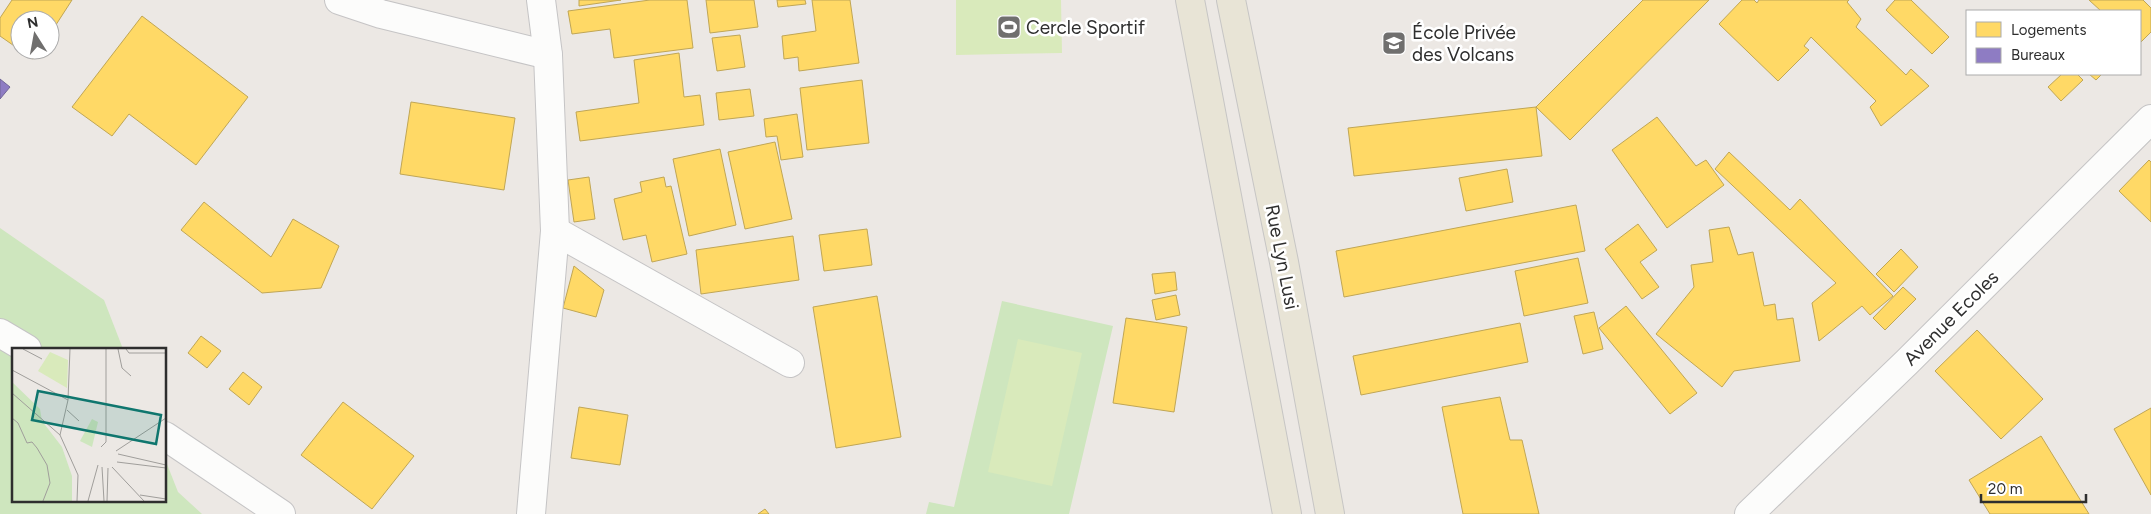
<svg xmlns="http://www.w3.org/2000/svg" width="2151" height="514" viewBox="0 0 2151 514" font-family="Figtree,sans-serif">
	<rect width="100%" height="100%" fill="#ece8e4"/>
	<g fill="#cee6be">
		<polygon points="0,228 104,300 123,349 14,349 14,500 165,500 165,459 178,492 202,514 0,514"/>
		<polygon points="1002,301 1113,326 1069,514 926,514 929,502 954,507"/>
	</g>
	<g fill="#d9eabb">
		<polygon points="956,0 1061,0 1062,53 956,55"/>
		<polygon points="1018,339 1082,353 1052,486 988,472"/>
	</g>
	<g fill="#ffd966" stroke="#c0a655">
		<polygon points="12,0 72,0 50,34 50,20 20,20 20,50 0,36 0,18"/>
		<polygon points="579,0 621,0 579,6"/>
		<polygon points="650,0 687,0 693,48 614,58 610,29 572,34 568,11"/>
		<polygon points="706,0 754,0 758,27 710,33"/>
		<polygon points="777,0 805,0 806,4 778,7"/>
		<polygon points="812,0 850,0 859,63 799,71 798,57 784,59 782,36 816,31"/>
		<polygon points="1643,0 1709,0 1570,140 1536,107"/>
		<polygon points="1742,0 1754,0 1757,3 1759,0 1849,0 1847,2 1861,19 1856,27 1906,75 1911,69 1929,86 1881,126 1870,107 1876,101 1811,37 1804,46 1809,50 1778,81 1719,24"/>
		<polygon points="1895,0 1911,0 1949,37 1932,54 1886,10"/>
		<polygon points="2089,0 2143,0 2151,8 2151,32 2140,43 2140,11 2101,11"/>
		<polygon points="142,16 248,97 196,165 129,114 112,136 72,107"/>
		<polygon points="740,35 745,67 717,71 712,38"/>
		<polygon points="21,50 39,50 33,59"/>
		<polygon points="679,53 684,97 700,95 704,125 580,141 576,112 639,103 634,60"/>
		<polygon points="2062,74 2077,74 2083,80 2061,101 2048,87"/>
		<polygon points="2089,74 2102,74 2096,80"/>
		<polygon points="862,80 869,143 807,150 800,88"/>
		<polygon points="750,89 754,116 719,120 716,93"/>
		<polygon points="411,102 515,118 504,190 400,174"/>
		<polygon points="1536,107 1542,156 1354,176 1348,128"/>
		<polygon points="797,114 803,157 781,160 777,136 766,137 764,119"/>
		<polygon points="1657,117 1696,166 1706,160 1724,185 1667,228 1612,150"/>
		<polygon points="775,142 792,219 745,229 728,152"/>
		<polygon points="720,149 736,225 689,236 673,159"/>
		<polygon points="1729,152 1790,210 1800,199 1893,296 1870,315 1862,306 1819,341 1812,303 1836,283 1715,169"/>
		<polygon points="2149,160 2151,162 2151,222 2119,191"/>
		<polygon points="1507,169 1513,202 1466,211 1459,178"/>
		<polygon points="589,177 595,219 574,222 568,180"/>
		<polygon points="664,177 666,187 671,186 687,254 652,262 646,235 623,240 614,199 642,192 640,182"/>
		<polygon points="204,202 271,257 293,219 339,246 321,288 262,293 181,230"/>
		<polygon points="1576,205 1585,251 1344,297 1336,251"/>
		<polygon points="1638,224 1657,250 1640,262 1659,287 1642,299 1605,249"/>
		<polygon points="1729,227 1738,255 1753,252 1764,306 1775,304 1777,320 1793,318 1800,361 1734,371 1722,387 1656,334 1694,287 1691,265 1713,262 1709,230"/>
		<polygon points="867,229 872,265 824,271 819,235"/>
		<polygon points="793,236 799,280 701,294 696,250"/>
		<polygon points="1901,249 1918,267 1894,292 1876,274"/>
		<polygon points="1578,258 1588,303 1524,316 1515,271"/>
		<polygon points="574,266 604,290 596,317 563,308"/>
		<polygon points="1175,272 1177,290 1155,294 1152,274"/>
		<polygon points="1903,287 1916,299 1885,330 1873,318"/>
		<polygon points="1176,295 1180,315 1156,320 1152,300"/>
		<polygon points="877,296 901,437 836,448 813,307"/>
		<polygon points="1626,306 1697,393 1670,414 1599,328"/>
		<polygon points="1594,312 1603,349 1583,354 1574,316"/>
		<polygon points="1126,318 1187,327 1174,412 1113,403"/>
		<polygon points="1520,323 1528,362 1361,395 1353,356"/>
		<polygon points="1977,330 2043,399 2001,439 1935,371"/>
		<polygon points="201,336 221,351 207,368 188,353"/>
		<polygon points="243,372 262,387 249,405 229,389"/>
		<polygon points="1500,397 1510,440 1522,440 1539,514 1463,514 1442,407"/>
		<polygon points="343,402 414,456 372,509 301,455"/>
		<polygon points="579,407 628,415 620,465 571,458"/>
		<polygon points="2151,408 2151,495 2114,429"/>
		<polygon points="2041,436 2089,514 1990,514 1969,480"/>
		<polygon points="765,509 769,514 758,514"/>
	</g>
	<polygon fill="#8e7cc3" stroke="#716596" points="0,79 10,87 0,99"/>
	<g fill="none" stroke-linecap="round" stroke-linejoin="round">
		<g stroke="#c5c4c5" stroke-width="30">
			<g id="minor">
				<polyline points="339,0 381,14 548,55"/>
				<polyline points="555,231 790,363"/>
				<polyline points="0,333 27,349"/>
				<polyline points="165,436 281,514"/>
				<polyline points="531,514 555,231 548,55 541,0"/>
				<polyline points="1749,514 1907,362 2151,119"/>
			</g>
		</g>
		<g stroke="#c6c5c4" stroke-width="30">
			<g id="major">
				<polyline points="1190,0 1287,514"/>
				<polyline points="1231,0 1284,262 1330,514"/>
			</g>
		</g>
		<use href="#minor" stroke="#fcfcfb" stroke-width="28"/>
		<use href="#major" stroke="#e8e4d6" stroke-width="28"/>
	</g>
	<defs>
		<g id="stadium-square" transform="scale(1.25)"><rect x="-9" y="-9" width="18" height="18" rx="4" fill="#706f6e" stroke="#fff"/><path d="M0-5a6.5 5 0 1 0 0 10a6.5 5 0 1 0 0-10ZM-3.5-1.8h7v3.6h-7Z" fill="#fff"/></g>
		<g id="school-square" transform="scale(1.25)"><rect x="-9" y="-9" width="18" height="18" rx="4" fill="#706f6e" stroke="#fff"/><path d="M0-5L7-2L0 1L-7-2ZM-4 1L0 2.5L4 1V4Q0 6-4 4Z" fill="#fff"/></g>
	</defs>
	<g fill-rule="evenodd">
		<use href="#stadium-square" x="1009" y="27"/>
		<use href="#school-square" x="1394" y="43"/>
	</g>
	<g text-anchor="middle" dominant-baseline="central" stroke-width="5" stroke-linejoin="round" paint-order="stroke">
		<g font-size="19" fill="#2e2e2e" stroke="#fff" text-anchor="start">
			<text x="1026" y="27">Cercle Sportif</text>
			<text x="1412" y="32">École Privée<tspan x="1412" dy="22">des Volcans</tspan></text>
		</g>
		<g font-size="19" fill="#2e2e2e" stroke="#fff">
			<text transform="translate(1282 257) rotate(79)">Rue Lyn Lusi</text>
			<text transform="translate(1951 318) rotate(-45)">Avenue Ecoles</text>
		</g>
	</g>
	<g transform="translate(12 348)">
		<rect width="154" height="154" fill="#ece8e4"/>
		<path d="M 0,34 L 28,61 L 30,73 L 50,99 L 60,128 L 60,153 L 0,153 ZM 80,71 L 86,74 L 80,99 L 68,93 Z" fill="#cee6be"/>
		<path d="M 38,4 L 56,12 L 55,40 L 26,23 Z" fill="#d9eabb"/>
		<path fill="none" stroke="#a09e9b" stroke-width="1" d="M 11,1 L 30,11M 106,1 L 110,20 L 119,28M 114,1 L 117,5 L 154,5M 0,22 L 56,52M 0,45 L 48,87 L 66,127 L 65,153M 55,62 L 67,73M 0,70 L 6,75 L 15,95 L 20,94 L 25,100 L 35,117 L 38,135 L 31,153M 48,87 L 56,52 L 58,1M 89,99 L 94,94 L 94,1M 104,103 L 154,70M 106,106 L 154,117M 105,114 L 154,120M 90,119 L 92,153M 100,119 L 132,153M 128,147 L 154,151M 76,153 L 86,117M 95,153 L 96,120"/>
		<path fill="#0f766e" fill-opacity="0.15" stroke="#0f766e" stroke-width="2.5" d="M 26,43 L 149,67 L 144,96 L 20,72 Z"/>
		<rect width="154" height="154" fill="none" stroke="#2e2e2e" stroke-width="2.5"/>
	</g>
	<rect x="1966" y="10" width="175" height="65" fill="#ffffff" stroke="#ababab"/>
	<rect x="1976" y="22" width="25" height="15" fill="#ffd966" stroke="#ababab"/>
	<text x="2011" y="35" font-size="15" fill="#2e2e2e">Logements</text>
	<rect x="1976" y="48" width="25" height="15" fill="#8e7cc3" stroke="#ababab"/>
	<text x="2011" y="60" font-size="15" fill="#2e2e2e">Bureaux</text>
	<g transform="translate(35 35) rotate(349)"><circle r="24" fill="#ffffff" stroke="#ababab"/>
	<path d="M0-4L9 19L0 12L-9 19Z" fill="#706f6e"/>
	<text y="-8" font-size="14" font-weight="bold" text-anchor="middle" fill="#2e2e2e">N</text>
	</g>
	<path d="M1981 494v8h105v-8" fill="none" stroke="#2e2e2e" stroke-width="2.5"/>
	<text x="1988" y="494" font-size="15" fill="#2e2e2e" stroke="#ffffff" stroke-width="4" paint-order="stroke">20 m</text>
</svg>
